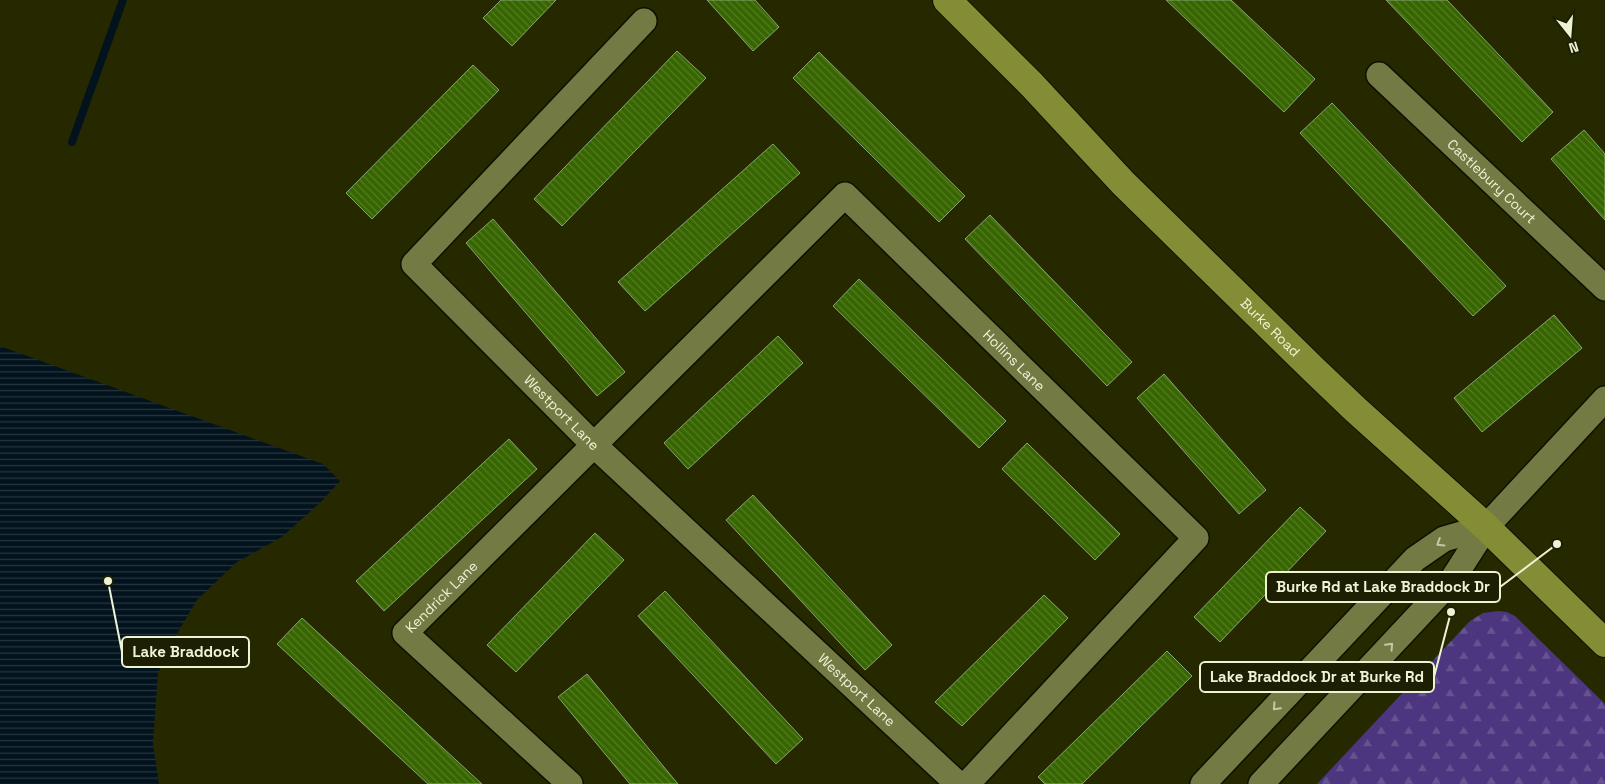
<svg xmlns="http://www.w3.org/2000/svg" width="1605" height="784" viewBox="0 0 1605 784" font-family="'Space Grotesk',sans-serif">
	<defs>
		<pattern id="forest-firs" width="22" height="20" patternUnits="userSpaceOnUse" patternTransform="scale(1.25)"><rect width="22" height="20" fill="#4c3680"/><path d="M5 1l3.5 6h-7zM16 11l3.5 6h-7z" fill="#665491"/></pattern>
		<pattern id="water-rules" width="6" height="5" patternUnits="userSpaceOnUse" patternTransform="scale(1.25)"><rect width="6" height="5" fill="#02131d"/><path d="M0 2.5h6" fill="none" stroke="#27363d"/></pattern>
		<pattern id="building-back-hatch" width="6" height="6" patternUnits="userSpaceOnUse" patternTransform="scale(1.25)"><rect width="6" height="6" fill="#376500"/><path d="M-1 5l2 2M0 0l6 6M5-1l2 2" fill="none" stroke="#547c24"/></pattern>
	</defs>
	<rect width="100%" height="100%" fill="#262900"/>
	<polygon fill="url(#forest-firs)" points="1498,611 1507,612 1515,616 1605,704 1605,784 1317,784 1470,621 1483,613"/>
	<polygon fill="url(#water-rules)" points="0,346 323,464 340,481 322,501 282,537 237,562 197,600 174,639 158,673 153,743 159,784 0,784"/>
	<g fill="none" stroke-linecap="round" stroke-linejoin="round">
		<polyline stroke="#02131d" stroke-width="8" points="72,142 123,0"/>
	</g>
	<g fill="url(#building-back-hatch)" stroke="#88a675">
		<polygon points="501,0 556,0 512,46 483,18"/>
		<polygon points="707,0 755,0 779,27 753,51"/>
		<polygon points="1166,0 1231,0 1315,79 1284,112"/>
		<polygon points="1386,0 1447,0 1553,112 1522,142"/>
		<polygon points="677,51 706,78 562,226 534,199"/>
		<polygon points="819,52 965,196 939,222 793,78"/>
		<polygon points="473,65 499,90 372,219 346,193"/>
		<polygon points="1332,103 1506,286 1473,316 1300,133"/>
		<polygon points="1584,130 1605,154 1605,220 1551,159"/>
		<polygon points="773,144 800,173 645,311 618,282"/>
		<polygon points="990,215 1132,362 1107,386 965,239"/>
		<polygon points="493,219 625,372 597,396 466,243"/>
		<polygon points="859,279 1006,421 979,448 833,306"/>
		<polygon points="1554,315 1582,348 1482,432 1454,398"/>
		<polygon points="778,336 803,363 688,469 664,443"/>
		<polygon points="1164,374 1266,490 1239,514 1137,398"/>
		<polygon points="509,439 537,469 384,611 356,581"/>
		<polygon points="1027,443 1120,534 1095,560 1002,469"/>
		<polygon points="753,495 892,645 865,670 726,520"/>
		<polygon points="1300,507 1326,531 1220,642 1194,617"/>
		<polygon points="595,533 624,560 516,672 487,645"/>
		<polygon points="665,591 803,739 776,764 638,616"/>
		<polygon points="1044,595 1068,618 962,726 935,702"/>
		<polygon points="302,618 482,784 428,784 277,644"/>
		<polygon points="1167,651 1192,676 1082,784 1045,784 1038,777"/>
		<polygon points="587,674 678,784 630,784 558,697"/>
	</g>
	<g fill="none" stroke-linecap="round" stroke-linejoin="round">
		<g stroke="#0f1100" stroke-width="28">
			<g id="minor">
				<path id="s1" d="M 644,21 L 414,264 L 594,445 L 958,784"/>
				<path id="s2" d="M 1379,75 L 1605,288"/>
				<path id="s3" d="M 570,784 L 405,633 L 845,195 L 1196,538 L 967,784"/>
				<polyline points="1203,784 1415,559 1444,539 1486,527"/>
				<polyline points="1261,784 1452,580 1486,527 1605,399"/>
			</g>
		</g>
		<g stroke="#0f1100" stroke-width="30">
			<g id="major">
				<path id="s4" d="M 947,0 L 1032,85 L 1123,183 L 1313,369 L 1356,410 L 1486,527 L 1605,643"/>
			</g>
		</g>
		<use href="#minor" stroke="#747a43" stroke-width="25"/>
		<use href="#major" stroke="#858c36" stroke-width="28"/>
	</g>
	<defs><path id="oneway-chevron" d="M-2-3.5L2.5 0L-2 3.5" fill="none" stroke-width="1.6" stroke-linecap="round" stroke-linejoin="round" transform="scale(1.25)"/></defs>
	<g stroke="#c4c9a3">
		<use href="#oneway-chevron" transform="translate(1440 543) rotate(148)"/>
		<use href="#oneway-chevron" transform="translate(1390 646) rotate(-47)"/>
		<use href="#oneway-chevron" transform="translate(1276 707) rotate(133)"/>
	</g>
	<g text-anchor="middle" dominant-baseline="central" stroke-width="4.5" stroke-linejoin="round" paint-order="stroke">
		<g font-size="14" fill="#eff3d6" stroke="#1d1f03">
			<text stroke="none"><textPath href="#s2" startOffset="155">Castlebury Court</textPath></text>
			<text stroke="none"><textPath href="#s4" startOffset="460">Burke Road</textPath></text>
			<text stroke="none"><textPath href="#s3" startOffset="1081">Hollins Lane</textPath></text>
			<text stroke="none"><textPath href="#s1" startOffset="544">Westport Lane</textPath></text>
			<text stroke="none"><textPath href="#s3" startOffset="275">Kendrick Lane</textPath></text>
			<text stroke="none"><textPath href="#s1" startOffset="949">Westport Lane</textPath></text>
		</g>
	</g>
	<path fill="none" stroke="#eff3d6" stroke-width="2" d="M1557 544L1500 587M108 581L122 652M1451 612L1434 677"/>
	<g fill="#eff3d6" stroke="#1d1f03" stroke-width="2">
		<circle cx="1557" cy="544" r="5"/>
		<circle cx="108" cy="581" r="5"/>
		<circle cx="1451" cy="612" r="5"/>
	</g>
	<g fill="#1d1f03" stroke="#eff3d6" stroke-width="2">
		<rect x="1266" y="572" width="234" height="30" rx="5"/>
		<rect x="122" y="637" width="127" height="30" rx="5"/>
		<rect x="1200" y="662" width="234" height="30" rx="5"/>
	</g>
	<g font-size="15" text-anchor="middle" font-weight="bold" fill="#eff3d6">
		<text x="1383" y="592">Burke Rd at Lake Braddock Dr</text>
		<text x="186" y="657">Lake Braddock</text>
		<text x="1317" y="682">Lake Braddock Dr at Burke Rd</text>
	</g>
	<g transform="translate(1570 35) rotate(163)" stroke="#1d1f03" stroke-width="4" paint-order="stroke">
	<path d="M0-4L9 19L0 12L-9 19Z" fill="#eff3d6"/>
	<text y="-8" font-size="14" font-weight="bold" text-anchor="middle" fill="#eff3d6">N</text>
	</g>
</svg>
